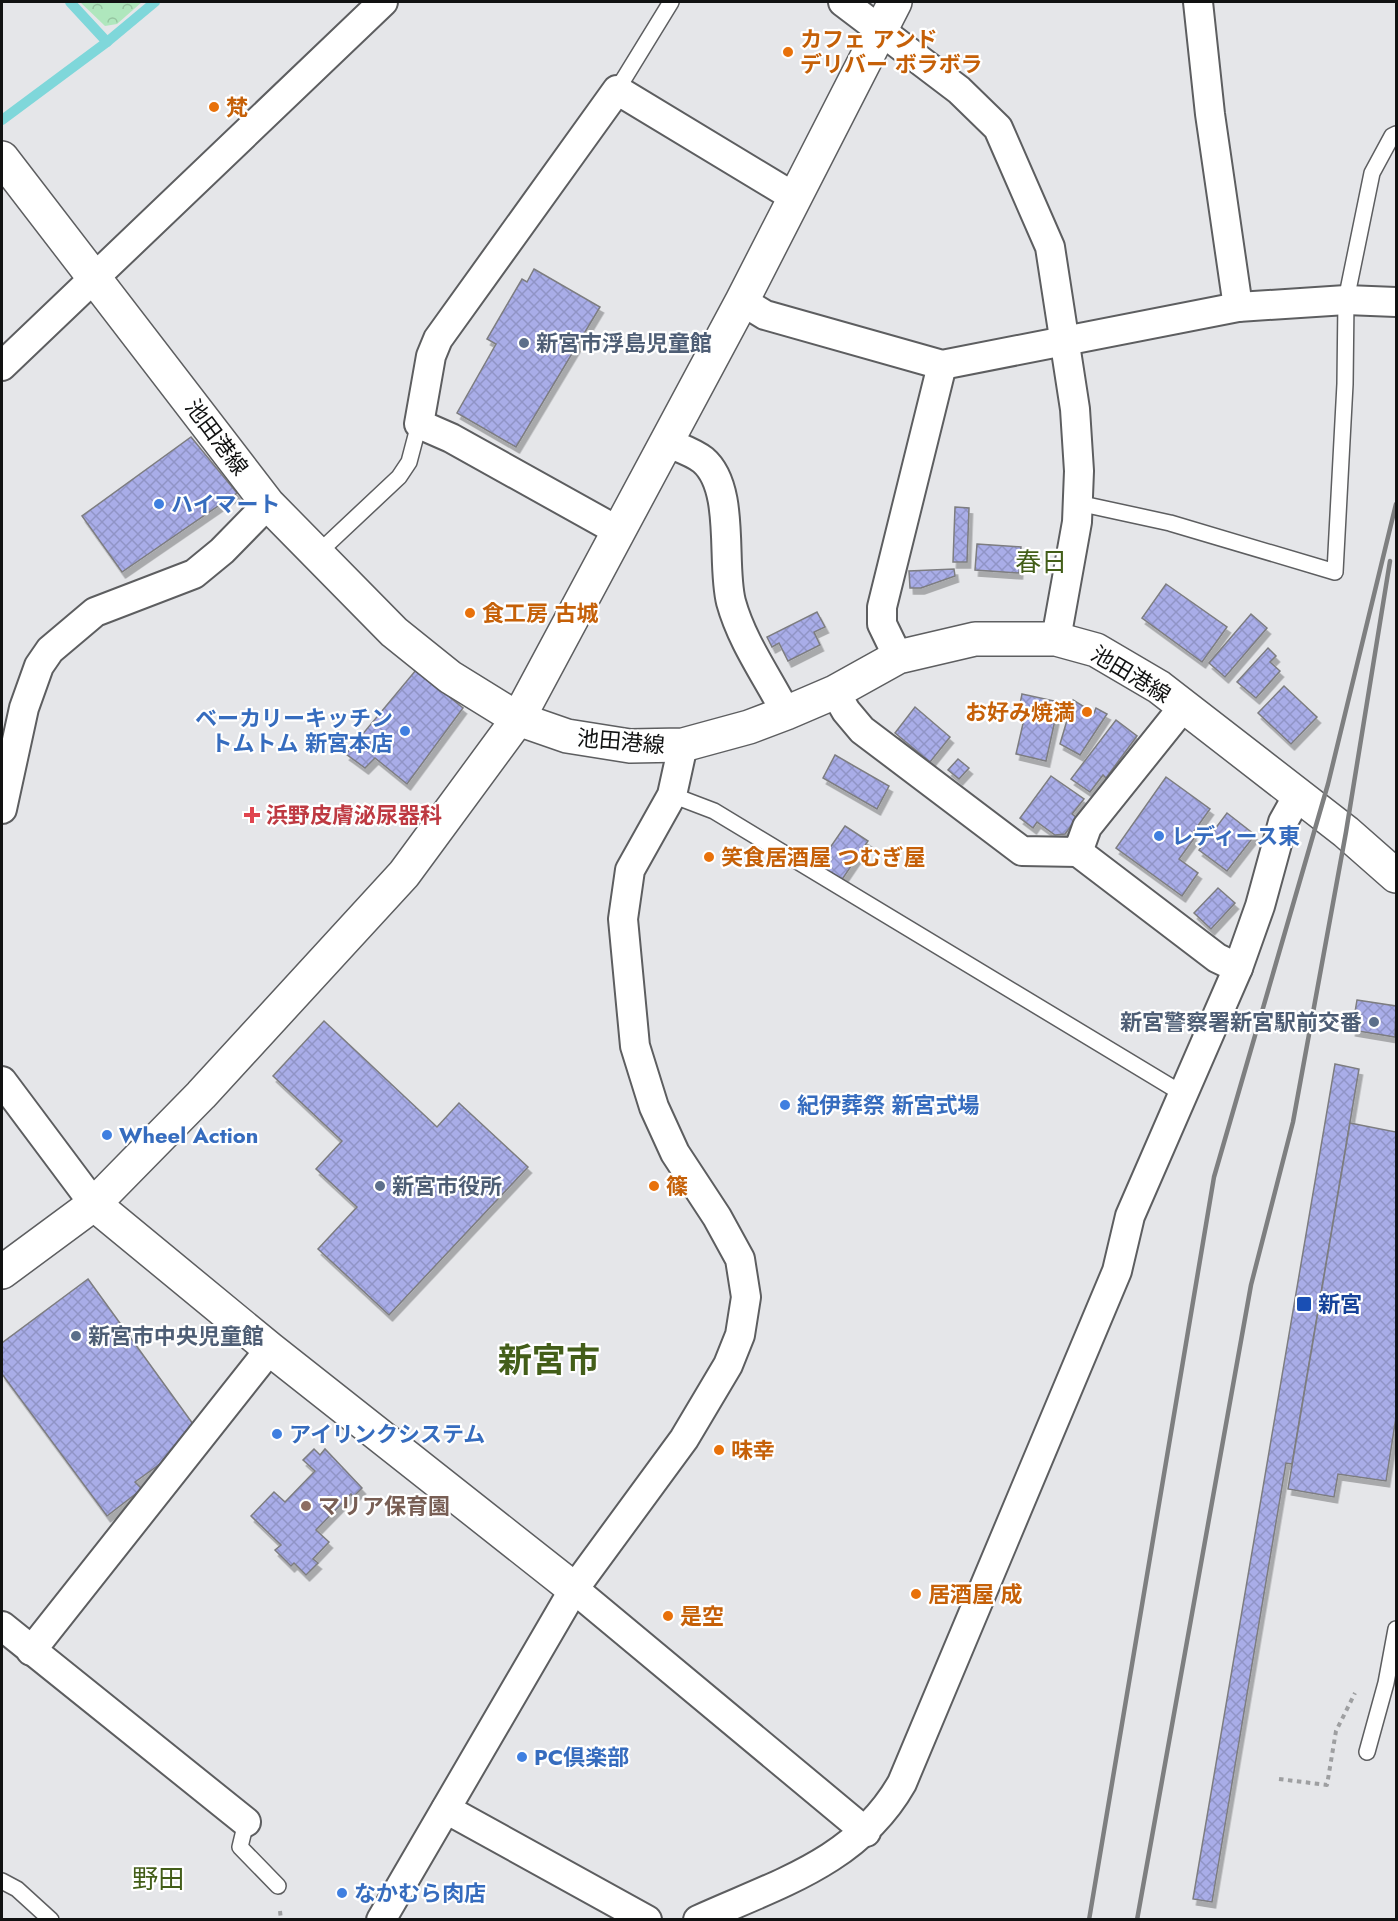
<svg xmlns="http://www.w3.org/2000/svg" width="1398" height="1921" viewBox="0 0 1398 1921" font-family="Jost,'Noto Sans JP',sans-serif">
	<defs>
		<pattern id="forest-crowns" width="20" height="18" patternUnits="userSpaceOnUse" patternTransform="scale(1.5)"><rect width="20" height="18" fill="#afe7bd"/><path d="M2 6a3 3 0 1 1 6 0M12 15a3 3 0 1 1 6 0" fill="none" stroke="#96c5a1"/></pattern>
		<pattern id="building-cross-hatch" width="8" height="8" patternUnits="userSpaceOnUse" patternTransform="scale(1.5)"><rect width="8" height="8" fill="#a9ade8"/><path d="M0 0l8 8M0 8l8-8" fill="none" stroke="#9094c6"/></pattern>
		<filter id="shadow"><feDropShadow dx="3.5" dy="6" stdDeviation="0" flood-color="#0004"/></filter>
	</defs>
	<rect width="100%" height="100%" fill="#e5e6e9"/>
	<polygon fill="url(#forest-crowns)" points="80,2 142,2 117,24 105,26"/>
	<g fill="none" stroke-linecap="round" stroke-linejoin="round">
		<g stroke="#7fd7da" stroke-width="10">
			<polyline points="70,2 107,42"/>
			<polyline points="2,120 107,42 155,2"/>
		</g>
	</g>
	<g fill="url(#building-cross-hatch)" stroke="#7d7d80" stroke-width="1.5" filter="url(#shadow)">
		<polygon points="534,269 600,307 516,447 457,413 496,344 487,339 522,279 527,282"/>
		<polygon points="191,437 237,493 122,572 82,516"/>
		<polygon points="955,507 969,508 967,562 953,562"/>
		<polygon points="977,544 1021,547 1019,573 975,570"/>
		<polygon points="954,569 955,576 921,588 910,588 909,571"/>
		<polygon points="1166,584 1227,627 1202,662 1142,618"/>
		<polygon points="817,612 825,627 814,632 820,645 788,661 779,643 772,647 767,637"/>
		<polygon points="1251,614 1267,628 1225,677 1209,663"/>
		<polygon points="1268,648 1276,656 1270,662 1280,671 1256,698 1237,682"/>
		<polygon points="416,670 463,708 407,784 375,758 365,768 346,754"/>
		<polygon points="1284,686 1317,717 1291,744 1258,713"/>
		<polygon points="1022,694 1059,702 1046,761 1016,754 1025,715 1018,714"/>
		<polygon points="1073,700 1094,713 1096,708 1107,714 1080,755 1060,744"/>
		<polygon points="915,707 950,737 930,762 895,733"/>
		<polygon points="1116,720 1137,736 1106,778 1103,775 1090,792 1071,779"/>
		<polygon points="835,755 889,786 877,809 823,778"/>
		<polygon points="958,759 969,768 959,779 948,770"/>
		<polygon points="1051,776 1084,799 1072,814 1077,818 1065,834 1055,835 1037,822 1033,828 1020,818"/>
		<polygon points="1166,777 1210,809 1192,834 1195,837 1179,859 1198,873 1182,896 1116,848"/>
		<polygon points="1227,813 1255,835 1227,871 1199,850"/>
		<polygon points="845,826 868,841 841,881 818,865"/>
		<polygon points="1218,888 1235,903 1211,929 1194,913"/>
		<polygon points="1357,1000 1396,1006 1395,1037 1352,1030"/>
		<polygon points="324,1021 437,1127 459,1103 528,1167 389,1315 318,1249 357,1207 316,1169 342,1141 273,1076"/>
		<polygon points="1335,1064 1359,1069 1292,1464 1286,1463 1212,1902 1193,1899"/>
		<polygon points="1350,1123 1396,1132 1396,1417 1386,1481 1338,1474 1334,1497 1288,1489"/>
		<polygon points="88,1279 193,1424 160,1464 135,1482 142,1489 107,1516 2,1374 2,1343"/>
		<polygon points="314,1449 320,1455 325,1449 362,1488 353,1497 351,1494 316,1530 329,1542 313,1559 318,1563 306,1575 294,1563 291,1566 275,1550 281,1545 251,1516 274,1492 285,1502 315,1471 303,1460"/>
	</g>
	<g fill="none" stroke-linecap="round" stroke-linejoin="round">
		<g stroke="#5d5e60" stroke-width="18">
			<g id="service">
				<polyline points="617,90 671,2"/>
				<polyline points="1078,503 1170,523 1335,572 1345,384 1346,300 1372,173 1392,136 1396,134"/>
				<polyline points="317,554 399,477 409,462 419,424"/>
				<polyline points="672,795 714,811 1183,1094"/>
				<polyline points="1367,1752 1386,1683 1396,1629"/>
				<polyline points="246,1822 240,1847 278,1886"/>
				<polyline points="2,1881 17,1889 51,1920"/>
			</g>
		</g>
		<g stroke="#5d5e60" stroke-width="32">
			<g id="minor">
				<polyline points="843,2 959,90 998,128 1050,247 1075,409 1079,471 1077,522 1056,639"/>
				<polyline points="1198,2 1210,114 1238,307"/>
				<polyline points="742,301 765,315 942,365 1238,307 1346,300 1396,302"/>
				<polyline points="2,366 383,2"/>
				<path d="M 666,442 C 677,447 693,452 703,460 C 736,488 721,563 731,602 C 742,642 767,676 786,713"/>
				<polyline points="618,531 451,438 419,424 431,356 438,339 617,90 794,197"/>
				<polyline points="898,657 882,624 882,607 942,365"/>
				<polyline points="835,692 846,711 862,730 1022,851 1078,852 1087,827 1184,706"/>
				<polyline points="2,809 24,708 39,666 50,650 95,612 194,574 222,551 268,504"/>
				<polyline points="1078,852 1217,958 1238,968"/>
				<polyline points="2,1081 94,1204"/>
				<polyline points="574,1589 866,1832"/>
				<polyline points="2,1626 246,1822"/>
				<polyline points="31,1651 270,1349"/>
				<polyline points="446,1809 647,1920"/>
				<polyline points="381,1920 574,1589 684,1439 728,1365 740,1335 746,1297 740,1259 717,1217 675,1153 654,1107 635,1046 623,919 630,870 672,795 683,745"/>
				<path d="M 698,1920 C 777,1884 857,1862 902,1783 L 1117,1271 L 1130,1216 L 1238,968 L 1260,906 L 1283,822 L 1298,795"/>
			</g>
		</g>
		<g stroke="#5d5e60" stroke-width="36">
			<g id="tertiary">
				<polyline points="94,1204 270,1349 574,1589"/>
				<polyline points="2,1272 94,1204 201,1095 404,874 518,719 742,301 895,2"/>
			</g>
		</g>
		<g stroke="#5d5e60" stroke-width="36">
			<polyline id="secondary" points="2,158 268,504 394,632 450,677 518,719 567,736 630,746 683,745 749,727 786,713 835,692 898,657 975,639 1056,639 1096,650 1159,687 1346,832 1396,876"/>
		</g>
		<g stroke="#9e9fa1" stroke-width="4" stroke-dasharray="4.5 4.5" stroke-linecap="butt">
			<polyline points="1279,1779 1327,1785 1336,1731 1355,1693"/>
			<polyline points="280,1911 281,1920"/>
		</g>
		<use href="#service" stroke="#fff" stroke-width="15"/>
		<use href="#minor" stroke="#fff" stroke-width="28"/>
		<use href="#tertiary" stroke="#fff" stroke-width="33"/>
		<use href="#secondary" stroke="#fff" stroke-width="33"/>
		<g stroke="#7e7f80" stroke-width="4.5">
			<polyline points="1089,1920 1214,1177 1328,784 1396,504"/>
			<polyline points="1137,1920 1251,1285 1293,1122 1346,832 1390,561"/>
		</g>
	</g>
	<g fill="#e8710a" stroke="#fff" stroke-width="2">
		<circle cx="788" cy="52" r="6"/>
		<circle cx="214" cy="107" r="6"/>
		<circle cx="470" cy="613" r="6"/>
		<circle cx="1087" cy="712" r="6"/>
		<circle cx="709" cy="857" r="6"/>
		<circle cx="654" cy="1186" r="6"/>
		<circle cx="719" cy="1450" r="6"/>
		<circle cx="916" cy="1594" r="6"/>
		<circle cx="668" cy="1616" r="6"/>
	</g>
	<g fill="#5c6f8a" stroke="#fff" stroke-width="2">
		<circle cx="524" cy="343" r="6"/>
		<circle cx="1374" cy="1022" r="6"/>
		<circle cx="380" cy="1186" r="6"/>
		<circle cx="76" cy="1336" r="6"/>
	</g>
	<g fill="#3f7fe0" stroke="#fff" stroke-width="2">
		<circle cx="159" cy="504" r="6"/>
		<circle cx="405" cy="731" r="6"/>
		<circle cx="1159" cy="836" r="6"/>
		<circle cx="785" cy="1105" r="6"/>
		<circle cx="107" cy="1135" r="6"/>
		<circle cx="277" cy="1434" r="6"/>
		<circle cx="522" cy="1757" r="6"/>
		<circle cx="342" cy="1893" r="6"/>
	</g>
	<path fill="#e0444e" stroke="#fff" stroke-width="2" d="M249 806h6v6h6v6h-6v6h-6v-6h-6v-6h6z"/>
	<rect fill="#1a4fb4" stroke="#fff" stroke-width="2" x="1296" y="1296" width="16" height="16" rx="3"/>
	<circle fill="#8d6e63" stroke="#fff" stroke-width="2" cx="306" cy="1506" r="6"/>
	<g text-anchor="middle" dominant-baseline="central" stroke-width="4.5" stroke-linejoin="round" paint-order="stroke">
		<g font-size="22" font-weight="bold" fill="#c56008" stroke="#fff" text-anchor="start">
			<text x="800" y="39">カフェ アンド<tspan x="800" dy="25">デリバー ボラボラ</tspan></text>
			<text x="226" y="107">梵</text>
			<text x="482" y="613">食工房 古城</text>
			<text x="1075" y="712" text-anchor="end">お好み焼満</text>
			<text x="721" y="857">笑食居酒屋 つむぎ屋</text>
			<text x="666" y="1186">篠</text>
			<text x="731" y="1450">味幸</text>
			<text x="928" y="1594">居酒屋 成</text>
			<text x="680" y="1616">是空</text>
		</g>
		<g font-size="22" font-weight="bold" fill="#4e5e75" stroke="#fff" text-anchor="start">
			<text x="536" y="343">新宮市浮島児童館</text>
			<text x="1362" y="1022" text-anchor="end">新宮警察署新宮駅前交番</text>
			<text x="392" y="1186">新宮市役所</text>
			<text x="88" y="1336">新宮市中央児童館</text>
		</g>
		<g font-size="22" fill="#111212" stroke="#fff">
			<text transform="translate(217 437) rotate(53)">池田港線</text>
			<text transform="translate(1131 674) rotate(31)">池田港線</text>
			<text transform="translate(621 741) rotate(5)">池田港線</text>
		</g>
		<g font-size="22" font-weight="bold" fill="#366cbe" stroke="#fff" text-anchor="start">
			<text x="171" y="504">ハイマート</text>
			<text x="393" y="718" text-anchor="end">ベーカリーキッチン<tspan x="393" dy="25">トムトム 新宮本店</tspan></text>
			<text x="1171" y="836">レディース東</text>
			<text x="797" y="1105">紀伊葬祭 新宮式場</text>
			<text x="119" y="1135">Wheel Action</text>
			<text x="289" y="1434">アイリンクシステム</text>
			<text x="534" y="1757">PC倶楽部</text>
			<text x="354" y="1893">なかむら肉店</text>
		</g>
		<g font-size="22" font-weight="bold" fill="#be3a42" stroke="#fff" text-anchor="start">
			<text x="266" y="815">浜野皮膚泌尿器科</text>
		</g>
		<g font-size="22" font-weight="bold" fill="#164399" stroke="#fff" text-anchor="start">
			<text x="1318" y="1304">新宮</text>
		</g>
		<g font-size="22" font-weight="bold" fill="#785e54" stroke="#fff" text-anchor="start">
			<text x="318" y="1506">マリア保育園</text>
		</g>
		<g font-size="26" fill="#435e19" stroke="#fff">
			<text x="1041" y="562">春日</text>
			<text x="158" y="1879">野田</text>
		</g>
		<g font-size="34" font-weight="bold" fill="#435e19" stroke="#fff">
			<text x="549" y="1360">新宮市</text>
		</g>
	</g>
	<rect width="1398" height="1921" fill="none" stroke="#111212" stroke-width="6"/>
</svg>
